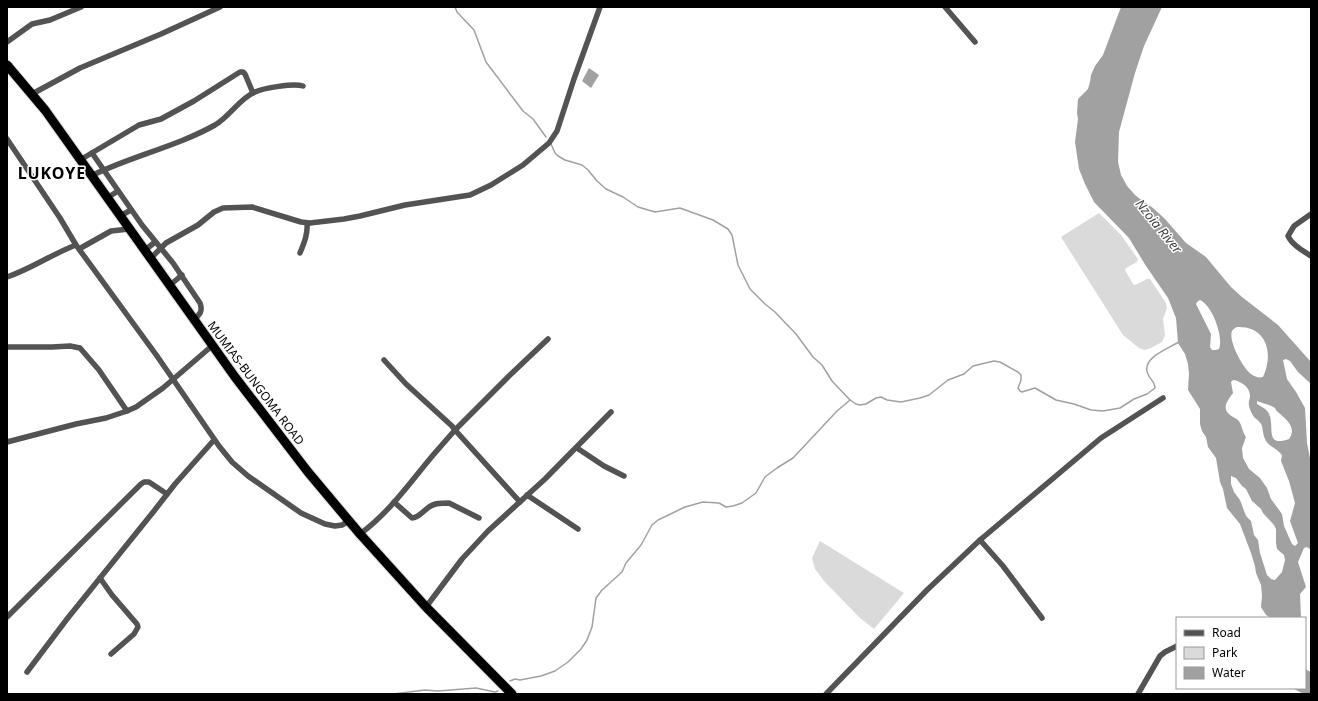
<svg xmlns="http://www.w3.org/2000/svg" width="1318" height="701" viewBox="0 0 1318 701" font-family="'Noto Sans',sans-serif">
	<rect width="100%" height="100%" fill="#fff"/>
	<g fill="#dadada">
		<polygon points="1099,213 1121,235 1138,259 1137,262 1126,268 1125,270 1133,284 1135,285 1147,279 1150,279 1166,303 1167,308 1163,319 1165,335 1162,342 1151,348 1144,350 1139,348 1123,335 1061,237"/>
		<polygon points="820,541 904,593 874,629 860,618 824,581 815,569 812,558"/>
	</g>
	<g fill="#a1a1a1" fill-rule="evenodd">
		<path d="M 1121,7 L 1162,7 L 1144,46 L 1135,73 L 1119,132 L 1118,162 L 1121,175 L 1127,186 L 1136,196 L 1153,208 L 1165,219 L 1186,243 L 1206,257 L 1231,287 L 1242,297 L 1278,325 L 1311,362 L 1311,384 L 1298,372 L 1290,361 L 1286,359 L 1283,360 L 1287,379 L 1296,392 L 1305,408 L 1307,443 L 1311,463 L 1311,550 L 1307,547 L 1304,548 L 1298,562 L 1306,587 L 1300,594 L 1301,618 L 1271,618 L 1266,615 L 1261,607 L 1262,596 L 1261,585 L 1256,573 L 1255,566 L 1251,553 L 1240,524 L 1227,508 L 1223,489 L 1220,482 L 1216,458 L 1208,447 L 1206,437 L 1202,431 L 1200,424 L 1200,409 L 1188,390 L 1189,373 L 1188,364 L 1185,354 L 1178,343 L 1176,318 L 1168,298 L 1146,266 L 1129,238 L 1094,202 L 1085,184 L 1079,169 L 1075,142 L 1078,119 L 1077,113 L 1078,99 L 1088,89 L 1090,82 L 1091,75 L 1095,66 L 1103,55 ZM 1200,300 C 1212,305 1224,337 1219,349 L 1216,350 L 1212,350 L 1210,347 L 1211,334 L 1196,304 L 1197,302 ZM 1237,327 C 1267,326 1274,354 1263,377 C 1259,378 1255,377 1251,374 C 1243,368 1228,341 1232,331 C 1233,329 1235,328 1237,327 ZM 1233,380 C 1241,381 1250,387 1250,396 C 1250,399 1248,402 1249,405 C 1249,408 1252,414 1254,417 C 1257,420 1260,421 1262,426 C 1263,431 1263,436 1266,441 C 1270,447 1278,449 1282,455 L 1281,461 L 1289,481 L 1295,503 L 1290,521 L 1298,543 L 1295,546 L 1292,544 L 1284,526 L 1282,514 L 1271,499 L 1267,488 L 1260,478 L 1249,469 L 1243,458 L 1242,448 L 1246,437 C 1242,432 1242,424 1238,420 C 1236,418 1232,417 1230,415 C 1221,408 1228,400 1233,393 L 1231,382 ZM 1257,401 C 1262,403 1271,405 1275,408 C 1276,410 1277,412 1279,413 C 1287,420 1297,428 1289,439 C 1264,448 1275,425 1269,414 C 1267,409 1262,407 1257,404 ZM 1231,476 L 1236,478 L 1242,486 L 1246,489 L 1252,501 L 1261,509 L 1263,513 L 1274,525 L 1276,529 L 1276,543 L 1277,549 L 1284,555 L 1285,560 L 1282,572 L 1275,580 L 1271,579 L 1267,575 L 1260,553 L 1258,540 L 1254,535 L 1251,521 L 1246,516 L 1240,500 L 1234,492 L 1231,484 Z"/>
		<polygon points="589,68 599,75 591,88 582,81"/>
		<polygon points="1305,668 1307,670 1311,672 1311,694 1304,694 1292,688 1305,688"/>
	</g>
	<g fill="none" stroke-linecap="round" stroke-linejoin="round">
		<g stroke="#a1a1a1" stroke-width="1.5">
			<polyline points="455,7 457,12 474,30 486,62 523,111 533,119 546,137"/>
			<path d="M 551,144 L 555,153 L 558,156 L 565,160 L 582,165 L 588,170 L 597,181 L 606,189 L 623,197 L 638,207 L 655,212 L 680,208 L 713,220 L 728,229 L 732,235 L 738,265 L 750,289 L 765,304 L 775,312 L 796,334 L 813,357 L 822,365 L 832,381 L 850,400 L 856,404 L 860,405 L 866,404 L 876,398 L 881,397 L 887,400 L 901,402 L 920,398 L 929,395 L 948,380 L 964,374 L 973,366 L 994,361 L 1000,362 L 1018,372 L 1021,375 L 1021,380 L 1018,388 L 1020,391 L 1022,392 L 1035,388 L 1056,400 L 1074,404 L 1091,410 L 1103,411 L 1120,408 L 1134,399 L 1147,394 L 1155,388 C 1155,381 1148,378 1147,371 C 1144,357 1169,348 1179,342"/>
			<polyline points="510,681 515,679 520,680 541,676 555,671 568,662 581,649 587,640 592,627 596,598 602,590 622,572 626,563 641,545 652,525 658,520 685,507 703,502 719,503 726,507 733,506 742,503 756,493 765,477 777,468 793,458 837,411 850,400"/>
			<polyline points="393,694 425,690 438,691 476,688 495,692 498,691"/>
		</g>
		<g stroke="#dbdbdb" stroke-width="11">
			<polyline id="trunk" points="7,65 45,110 235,377 308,472 360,534 426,607 512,694"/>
		</g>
		<g stroke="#535353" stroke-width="5.5">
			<polyline points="945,7 975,42"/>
			<polyline points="7,42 32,24 50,20 81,7"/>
			<polyline points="32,94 80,68 161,34 220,7"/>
			<polyline points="7,139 60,218 76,245 157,356 219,446 232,462 248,476 301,513 325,524 335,526 342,525 349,521"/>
			<path d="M 92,153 L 142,225 L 173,263 L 200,303 C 203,311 200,314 194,320"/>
			<polyline points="80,160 139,125 161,119 194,101 240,72 243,72 245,74 253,93"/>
			<path d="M 91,176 C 131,156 176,147 215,125 C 230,116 239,99 255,92 C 263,88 294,83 303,86"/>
			<polyline points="107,198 118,191"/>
			<path d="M 1311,214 L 1294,226 L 1288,236 C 1292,245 1303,251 1311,256"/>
			<polyline points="120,216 131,210"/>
			<polyline points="79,249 111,231 129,229"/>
			<polyline points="144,251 155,242"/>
			<path d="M 300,253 C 304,243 308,234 307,223"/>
			<polyline points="150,259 166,243 198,225 214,212 223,208 252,207 301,222 310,223 344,219 360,216 405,205 470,195 491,185 523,165 549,143 557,131 574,79 600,7"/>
			<path d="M 7,277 C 31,269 52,254 76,245"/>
			<polyline points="169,286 182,275"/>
			<polyline points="7,347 52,347 70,346 80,348 99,370 127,411"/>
			<polyline points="384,360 406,384 452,426 455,430 510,375 548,339"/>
			<polyline points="7,442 76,424 106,418 127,411 136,407 163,388 213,345"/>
			<polyline points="577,448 604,466 624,476"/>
			<polyline points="527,495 578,529"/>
			<path d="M 394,502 L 412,518 C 419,518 423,511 429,507 C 434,503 442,503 449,503 L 479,518"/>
			<path d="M 360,534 C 390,512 411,481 434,454 C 441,446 448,438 455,430 L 520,502"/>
			<polyline points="980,540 1003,566 1042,618"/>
			<polyline points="100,578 112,595 137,624 138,627 134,634 111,654"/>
			<polyline points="426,607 462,559 488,531 545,479 611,412"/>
			<polyline points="7,617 141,484 144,482 149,482 167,494"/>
			<polyline points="27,672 67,619 154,511 175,484 214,440"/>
			<polyline points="826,694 927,590 980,540 1101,438 1163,398"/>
			<polyline points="1138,694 1160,656 1165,652 1177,646"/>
		</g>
		<use href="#trunk" stroke="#000" stroke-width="9"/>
	</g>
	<g text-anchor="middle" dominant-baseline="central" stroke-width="3" stroke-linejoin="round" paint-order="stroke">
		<g font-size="12" fill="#000" stroke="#fff">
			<text transform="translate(256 383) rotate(53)">MUMIAS-BUNGOMA ROAD</text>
		</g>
		<g font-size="13" font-style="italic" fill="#424242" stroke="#fff">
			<text transform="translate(1159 226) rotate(51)">Nzoia River</text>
		</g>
		<g font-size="16" font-weight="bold" letter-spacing="1" fill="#000" stroke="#fff">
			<text x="52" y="173">LUKOYE</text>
		</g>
	</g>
	<rect width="1318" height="701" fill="none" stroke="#000000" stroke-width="16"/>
	<rect x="1176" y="617" width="130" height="72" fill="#ffffff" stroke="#999999"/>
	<rect x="1184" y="630" width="20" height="6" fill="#535353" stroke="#999999"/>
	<text x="1212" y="637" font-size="12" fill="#000000">Road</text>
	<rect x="1184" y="647" width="20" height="12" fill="#dadada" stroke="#999999"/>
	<text x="1212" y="657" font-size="12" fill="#000000">Park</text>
	<rect x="1184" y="667" width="20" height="12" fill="#a1a1a1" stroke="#999999"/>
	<text x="1212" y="677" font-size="12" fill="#000000">Water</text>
</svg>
